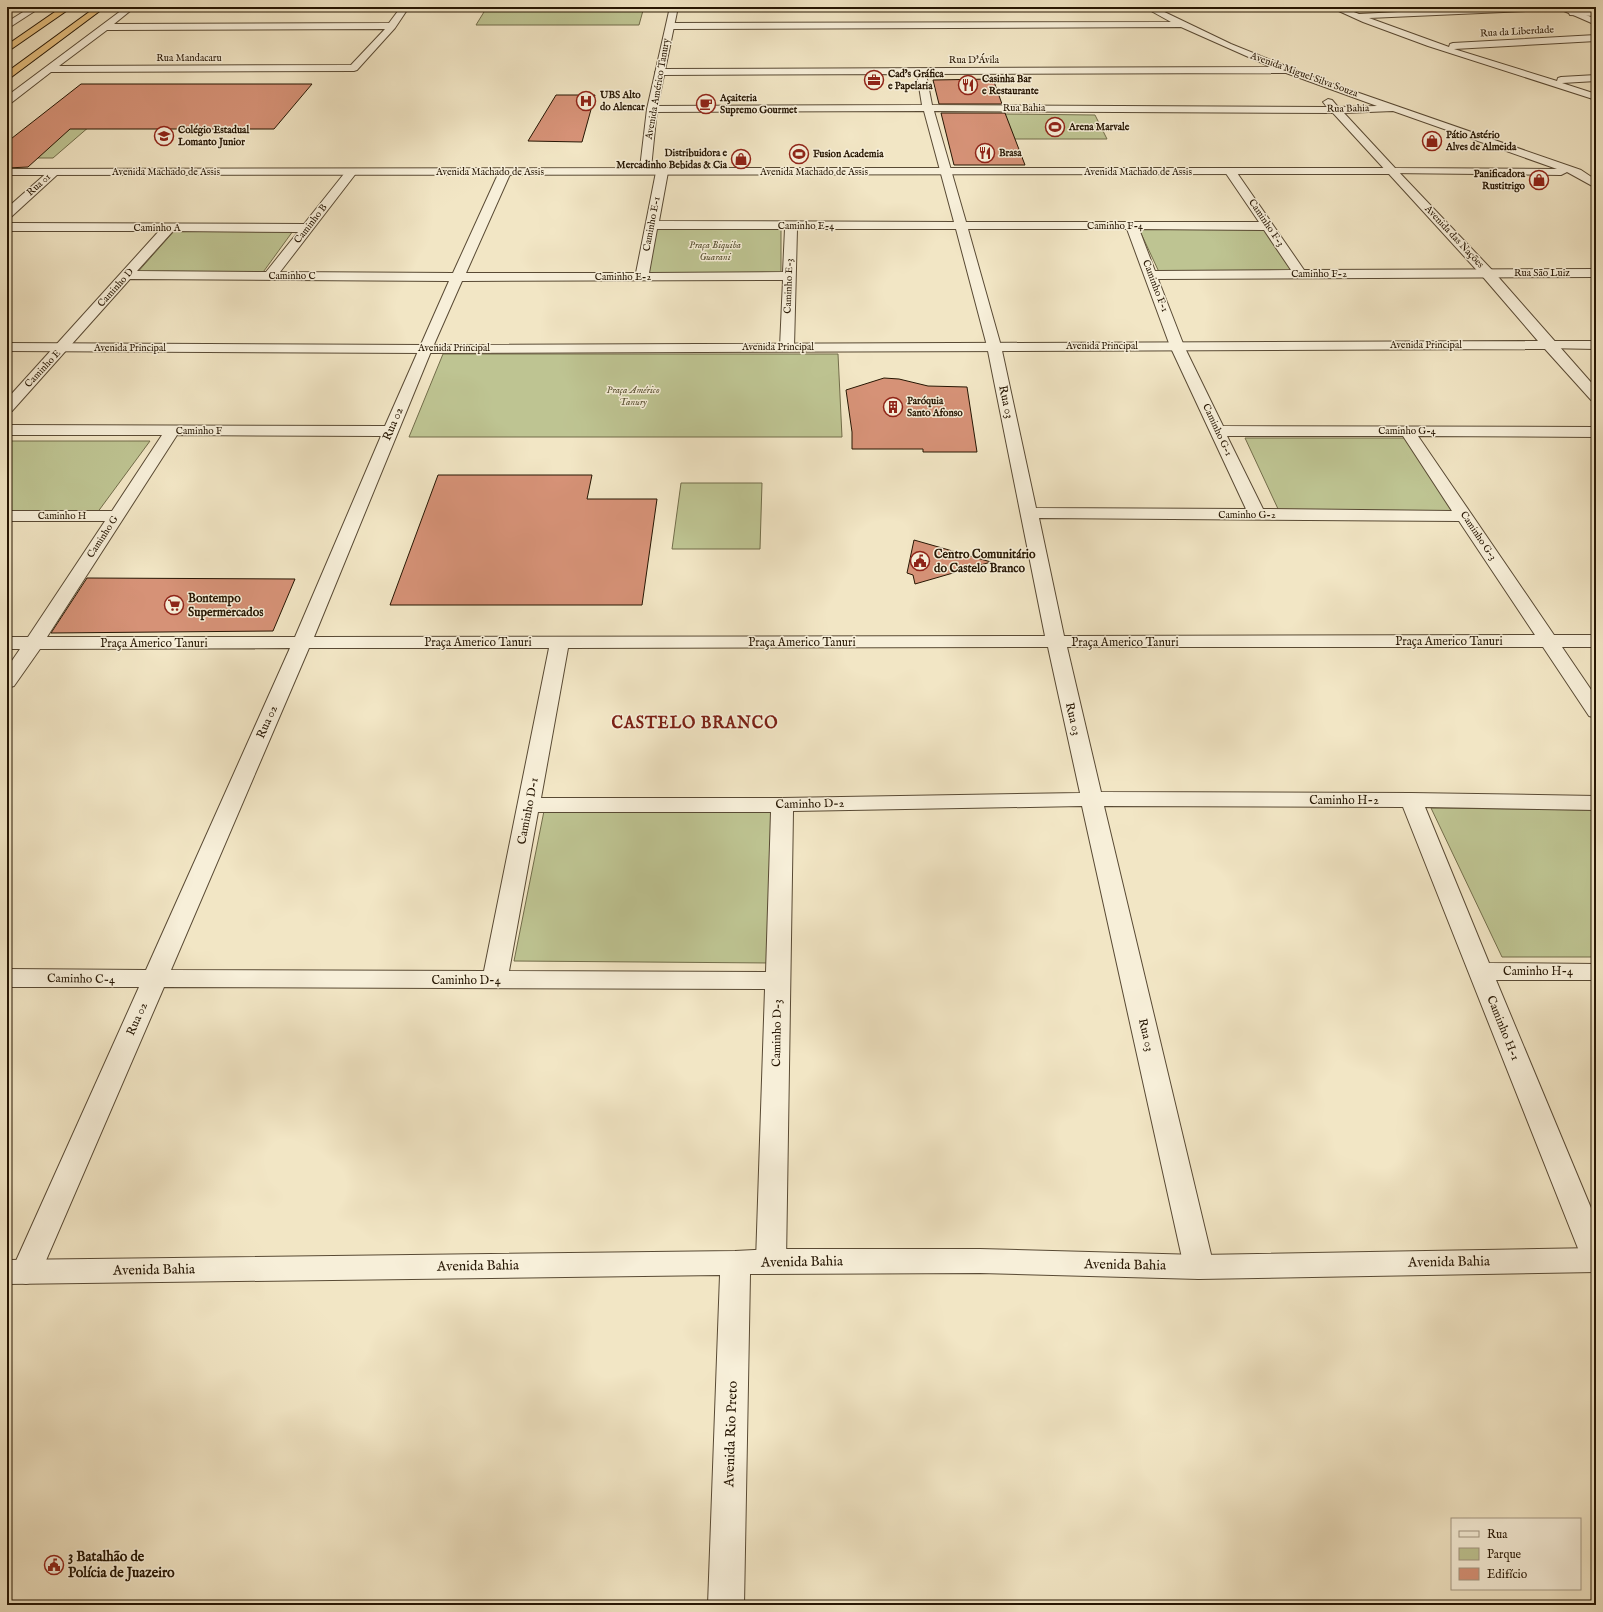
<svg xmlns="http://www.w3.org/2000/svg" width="1603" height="1612" viewBox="0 0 1603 1612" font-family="'IM FELL English',serif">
	<rect width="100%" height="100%" fill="#f2e6c5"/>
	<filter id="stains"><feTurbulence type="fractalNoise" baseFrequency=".005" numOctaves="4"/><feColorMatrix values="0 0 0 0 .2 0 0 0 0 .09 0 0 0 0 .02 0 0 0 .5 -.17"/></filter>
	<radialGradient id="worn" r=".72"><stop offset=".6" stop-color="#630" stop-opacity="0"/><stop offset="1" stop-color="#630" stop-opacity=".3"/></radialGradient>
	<g fill="#bec492" stroke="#726d4a">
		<polygon points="487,7 644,7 639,25 476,25"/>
		<polygon points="1004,114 1095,115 1107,139 1013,139"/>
		<polygon points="31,126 90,126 53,158 7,158"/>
		<polygon points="653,229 781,229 781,273 646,273"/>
		<polygon points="1139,229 1269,229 1296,273 1159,272"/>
		<polygon points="175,230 293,231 261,275 136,274"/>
		<polygon points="443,354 838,354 842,437 409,437"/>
		<polygon points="1245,438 1406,438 1453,512 1279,511"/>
		<polygon points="7,441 150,441 97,513 7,512"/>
		<polygon points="681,483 762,483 760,549 672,549"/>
		<polygon points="1431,808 1596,810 1596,957 1502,957"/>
		<polygon points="544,811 774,812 770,963 514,961"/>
	</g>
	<g fill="#d69277" stroke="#261603">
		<polygon points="993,79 1002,104 939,104 933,80"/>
		<polygon points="81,84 312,84 274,129 70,129 28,167 7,168 7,142"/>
		<polygon points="556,95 595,95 582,142 528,141"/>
		<polygon points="941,113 1005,113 1025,165 954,165"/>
		<polygon points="884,378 899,379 928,386 967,387 977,452 923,452 923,449 852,449 852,432 846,390"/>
		<polygon points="438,475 592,475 587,499 657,499 642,605 390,605"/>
		<polygon points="914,540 991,562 915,584 913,575 907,573"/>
		<polygon points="87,578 295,579 273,631 51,633"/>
	</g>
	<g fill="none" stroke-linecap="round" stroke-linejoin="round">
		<g stroke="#594a34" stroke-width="2">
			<g id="minor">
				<polygon points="31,7 41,7 7,29 7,22"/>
				<path d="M 126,7 L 135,7 L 114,24 L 389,23 L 401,7 L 409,7 L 395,28 L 357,70 L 354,71 L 51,72 L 11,103 L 7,104 L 7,96 ZM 385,29 L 351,65 L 59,66 L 107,30 Z"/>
				<path d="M 1144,7 L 1154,7 L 1231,44 L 1313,77 L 1581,170 L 1596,180 L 1596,188 L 1567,172 L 1561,175 L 1388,173 L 1333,113 L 934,111 L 966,222 L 1259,222 L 1225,172 L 1231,169 L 1235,170 L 1304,270 L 1596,269 L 1596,277 L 1158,279 L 1184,346 L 1223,426 L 1596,427 L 1596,437 L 1418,436 L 1554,635 L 1596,635 L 1596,647 L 1562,647 L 1596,697 L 1596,718 L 1589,716 L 1543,647 L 1067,647 L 1101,792 L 1411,793 L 1596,796 L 1596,810 L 1425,807 L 1489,963 L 1596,964 L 1596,980 L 1496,980 L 1596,1220 L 1596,1268 L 1586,1265 L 1581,1256 L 1403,807 L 1104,806 L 1214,1267 L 1210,1276 L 1199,1279 L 1188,1276 L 1184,1267 L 1082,806 L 793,811 L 786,1261 L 782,1270 L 771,1273 L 760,1270 L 756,1261 L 765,989 L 164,987 L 41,1272 L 37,1281 L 26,1284 L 15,1281 L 11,1272 L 139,987 L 7,987 L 7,969 L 146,970 L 290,648 L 40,649 L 14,686 L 7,688 L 7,668 L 20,649 L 7,649 L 7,637 L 28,637 L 105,521 L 7,521 L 7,511 L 112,511 L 162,435 L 7,435 L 7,425 L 385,426 L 449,281 L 130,279 L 12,411 L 7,413 L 7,399 L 159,231 L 7,231 L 7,223 L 304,224 L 347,170 L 351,169 L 357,172 L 280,272 L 453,273 L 499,172 L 505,169 L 511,172 L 466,273 L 636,273 L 656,172 L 662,169 L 668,172 L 659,221 L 954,222 L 924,111 L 652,112 L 647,109 L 652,106 L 922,105 L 917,74 L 660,75 L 655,72 L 660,69 L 1271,67 L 1181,27 L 670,29 L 666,26 L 670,23 L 1171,22 ZM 1286,73 L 1377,106 L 1338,107 L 1332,100 L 1328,99 L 1323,102 L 1327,107 L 932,105 L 926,74 ZM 1393,111 L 1557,169 L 1395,168 L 1344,113 ZM 657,229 L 785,229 L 783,272 L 649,273 ZM 797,229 L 956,229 L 987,346 L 1045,636 L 314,637 L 432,349 L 462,281 L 783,280 L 780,347 L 782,350 L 787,351 L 792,350 L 794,347 ZM 968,229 L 1127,229 L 1170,346 L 1246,509 L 1036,508 L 1001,346 ZM 1139,229 L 1264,230 L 1291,270 L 1155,271 ZM 173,231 L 298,232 L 266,272 L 137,271 ZM 177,435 L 381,436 L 295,637 L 47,637 ZM 1227,436 L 1403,436 L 1452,511 L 1263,509 ZM 1039,518 L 1459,521 L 1535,635 L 1064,636 ZM 1048,647 L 1080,793 L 782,798 L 541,798 L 568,648 ZM 309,648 L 549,648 L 484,971 L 171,970 ZM 538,812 L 771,812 L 766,972 L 509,971 Z"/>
				<polygon points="1330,7 1341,7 1359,14 1496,7 1552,7 1548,10 1369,18 1449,47 1450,44 1453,43 1596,35 1596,41 1454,49 1557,81 1558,78 1561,77 1596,75 1596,81 1562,83 1596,94 1596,100 1428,46 1363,22"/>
				<polygon points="1573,10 1596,10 1596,16 1570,15 1569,13 1570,11"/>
				<polygon points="54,169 60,172 58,174 11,217 7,218 7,208 50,170"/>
				<polygon points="1549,341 1596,341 1596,349 1544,348 1542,345 1544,342"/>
			</g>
		</g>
		<g stroke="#594a34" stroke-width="2">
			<g id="tertiary">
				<polygon points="670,7 678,7 657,109 651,168 1392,168 1396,169 1493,271 1596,388 1596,402 1591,400 1545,349 425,353 7,351 7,343 425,345 1538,341 1483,277 1389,174 7,175 7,169 640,168 647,109"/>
				<polygon points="1555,7 1566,7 1596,19 1596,25"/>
				<polygon points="1596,1248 1596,1272 1199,1279 980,1273 750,1274 744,1605 708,1605 720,1275 7,1284 7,1260 735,1251 771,1249 980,1249 1199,1255"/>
			</g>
		</g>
		<g stroke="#261603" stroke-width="2">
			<g id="trunk">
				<polygon points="62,7 72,7 7,52 7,45"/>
				<polygon points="96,7 105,7 10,78 7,79 7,72"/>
			</g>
		</g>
		<use href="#minor" fill="#f7efd9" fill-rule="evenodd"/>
		<use href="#tertiary" fill="#f7efd9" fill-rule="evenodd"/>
		<use href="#trunk" fill="#e9c382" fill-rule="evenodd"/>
	</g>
	<defs>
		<g id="office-ring" transform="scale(1)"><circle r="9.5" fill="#f7efd9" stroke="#8f2418" stroke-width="1.5"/><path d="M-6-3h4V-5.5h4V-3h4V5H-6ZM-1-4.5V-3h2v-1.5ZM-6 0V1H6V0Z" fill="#8f2418"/></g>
		<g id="restaurant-ring" transform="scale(1)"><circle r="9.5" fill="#f7efd9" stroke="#8f2418" stroke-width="1.5"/><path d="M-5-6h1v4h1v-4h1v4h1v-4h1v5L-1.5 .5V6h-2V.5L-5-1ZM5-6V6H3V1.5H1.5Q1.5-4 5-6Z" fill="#8f2418"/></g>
		<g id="hospital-ring" transform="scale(1)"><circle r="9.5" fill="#f7efd9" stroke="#8f2418" stroke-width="1.5"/><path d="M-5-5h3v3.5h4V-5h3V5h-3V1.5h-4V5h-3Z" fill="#8f2418"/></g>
		<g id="cafe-ring" transform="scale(1)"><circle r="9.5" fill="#f7efd9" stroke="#8f2418" stroke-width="1.5"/><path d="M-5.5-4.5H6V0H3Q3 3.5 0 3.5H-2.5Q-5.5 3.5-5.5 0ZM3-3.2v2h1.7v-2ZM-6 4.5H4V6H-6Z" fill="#8f2418"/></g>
		<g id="stadium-ring" transform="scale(1)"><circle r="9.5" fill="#f7efd9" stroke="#8f2418" stroke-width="1.5"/><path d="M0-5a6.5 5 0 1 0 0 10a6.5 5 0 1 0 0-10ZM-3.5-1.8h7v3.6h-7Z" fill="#8f2418"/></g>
		<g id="school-ring" transform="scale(1)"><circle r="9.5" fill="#f7efd9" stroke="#8f2418" stroke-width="1.5"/><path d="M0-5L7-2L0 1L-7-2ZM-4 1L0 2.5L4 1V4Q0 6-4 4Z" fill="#8f2418"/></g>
		<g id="shop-ring" transform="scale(1)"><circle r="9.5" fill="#f7efd9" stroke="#8f2418" stroke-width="1.5"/><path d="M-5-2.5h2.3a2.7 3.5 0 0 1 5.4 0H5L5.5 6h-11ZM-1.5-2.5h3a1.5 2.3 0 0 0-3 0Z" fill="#8f2418"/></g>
		<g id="building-ring" transform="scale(1)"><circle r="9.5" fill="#f7efd9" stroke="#8f2418" stroke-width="1.5"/><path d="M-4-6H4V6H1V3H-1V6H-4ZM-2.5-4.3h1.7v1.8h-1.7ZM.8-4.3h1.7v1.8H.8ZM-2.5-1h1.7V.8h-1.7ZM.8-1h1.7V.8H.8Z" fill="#8f2418"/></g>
		<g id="civic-ring" transform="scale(1)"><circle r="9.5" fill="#f7efd9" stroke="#8f2418" stroke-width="1.5"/><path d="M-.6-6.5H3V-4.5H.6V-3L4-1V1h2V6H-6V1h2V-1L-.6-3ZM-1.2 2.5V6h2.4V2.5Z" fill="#8f2418"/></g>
		<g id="supermarket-ring" transform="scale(1)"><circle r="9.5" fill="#f7efd9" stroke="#8f2418" stroke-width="1.5"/><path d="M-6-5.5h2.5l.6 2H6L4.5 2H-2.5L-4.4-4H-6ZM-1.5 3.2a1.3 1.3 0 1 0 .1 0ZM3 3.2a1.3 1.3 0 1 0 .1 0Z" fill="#8f2418"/></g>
	</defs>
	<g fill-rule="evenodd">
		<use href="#office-ring" x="874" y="80"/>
		<use href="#restaurant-ring" x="968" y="85"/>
		<use href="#hospital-ring" x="586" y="101"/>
		<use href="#cafe-ring" x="706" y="104"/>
		<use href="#stadium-ring" x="1055" y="127"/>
		<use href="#school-ring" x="164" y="136"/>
		<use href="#shop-ring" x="1432" y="141"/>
		<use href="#restaurant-ring" x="985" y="153"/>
		<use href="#stadium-ring" x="799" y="154"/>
		<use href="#shop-ring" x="741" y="159"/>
		<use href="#shop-ring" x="1539" y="180"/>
		<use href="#building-ring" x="893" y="407"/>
		<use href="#civic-ring" x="920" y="561"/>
		<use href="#supermarket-ring" x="174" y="605"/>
		<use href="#civic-ring" x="54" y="1565"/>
	</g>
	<g text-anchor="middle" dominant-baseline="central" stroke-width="3" stroke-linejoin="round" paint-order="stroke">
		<g font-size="10" fill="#261603" stroke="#f7efd9">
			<text transform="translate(1517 32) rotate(-3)">Rua da Liberdade</text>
			<text x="189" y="58">Rua Mandacaru</text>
			<text x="974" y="60">Rua D'Ávila</text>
			<text transform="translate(1304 75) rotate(20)">Avenida Miguel Silva Souza</text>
			<text transform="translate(658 89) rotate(-80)">Avenida Américo Tanury</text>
			<text x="1024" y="108">Rua Bahia</text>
			<text transform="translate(1348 109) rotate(-1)">Rua Bahia</text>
			<text x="166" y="172">Avenida Machado de Assis</text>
			<text x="490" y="172">Avenida Machado de Assis</text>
			<text x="814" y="172">Avenida Machado de Assis</text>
			<text x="1138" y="172">Avenida Machado de Assis</text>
			<text transform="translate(39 185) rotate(-42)">Rua 01</text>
			<text transform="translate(1266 223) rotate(56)">Caminho F-3</text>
			<text transform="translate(311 224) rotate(-52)">Caminho B</text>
			<text transform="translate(652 224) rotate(-79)">Caminho E-1</text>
			<text x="806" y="226">Caminho E-4</text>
			<text x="1115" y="226">Caminho F-4</text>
			<text x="157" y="228">Caminho A</text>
			<text transform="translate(1454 237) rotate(47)">Avenida das Nações</text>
			<text x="1542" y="273">Rua São Luiz</text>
			<text x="1319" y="274">Caminho F-2</text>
			<text x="292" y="276">Caminho C</text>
			<text x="623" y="277">Caminho E-2</text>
			<text transform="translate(789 286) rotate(-88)">Caminho E-3</text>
			<text transform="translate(1155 286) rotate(69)">Caminho F-1</text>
			<text transform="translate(116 288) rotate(-48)">Caminho D</text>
			<text x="1426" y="345">Avenida Principal</text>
			<text x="1102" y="346">Avenida Principal</text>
			<text x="778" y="347">Avenida Principal</text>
			<text x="130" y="348">Avenida Principal</text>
			<text x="454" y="348">Avenida Principal</text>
			<text transform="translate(43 369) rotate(-47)">Caminho E</text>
			<text transform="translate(1217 430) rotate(65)">Caminho G-1</text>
			<text x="199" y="431">Caminho F</text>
			<text x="1407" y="431">Caminho G-4</text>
			<text x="1247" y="515">Caminho G-2</text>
			<text x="62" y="516">Caminho H</text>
			<text transform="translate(1478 536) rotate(56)">Caminho G-3</text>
			<text transform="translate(103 537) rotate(-57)">Caminho G</text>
		</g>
		<g font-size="10" font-weight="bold" fill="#261603" stroke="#f7efd9" text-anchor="start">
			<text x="888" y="74">Cad's Gráfica<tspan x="888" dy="12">e Papelaria</tspan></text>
			<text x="982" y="79">Casinha Bar<tspan x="982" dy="12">e Restaurante</tspan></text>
			<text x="600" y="95">UBS Alto<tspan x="600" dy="12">do Alencar</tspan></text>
			<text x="720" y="98">Açaiteria<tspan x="720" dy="12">Supremo Gourmet</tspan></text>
			<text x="1069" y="127">Arena Marvale</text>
			<text x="178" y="130">Colégio Estadual<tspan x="178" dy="12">Lomanto Junior</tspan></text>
			<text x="1446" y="135">Pátio Astério<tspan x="1446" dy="12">Alves de Almeida</tspan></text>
			<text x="727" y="153" text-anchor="end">Distribuidora e<tspan x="727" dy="12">Mercadinho Bebidas &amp; Cia</tspan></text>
			<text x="999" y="153">Brasa</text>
			<text x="813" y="154">Fusion Academia</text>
			<text x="1525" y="174" text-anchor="end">Panificadora<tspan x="1525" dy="12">Rustitrigo</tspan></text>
			<text x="907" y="401">Paróquia<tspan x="907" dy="12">Santo Afonso</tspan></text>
		</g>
		<g font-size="10" font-style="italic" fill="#5b5335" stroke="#f7efd9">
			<text x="715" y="245">Praça Biquiba<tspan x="715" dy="12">Guarani</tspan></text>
			<text x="633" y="390">Praça Américo<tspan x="633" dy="12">Tanury</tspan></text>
		</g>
		<g font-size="12" fill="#261603" stroke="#f7efd9">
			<text transform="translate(1006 402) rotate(78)">Rua 03</text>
			<text transform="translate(393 424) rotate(-67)">Rua 02</text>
			<text x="1449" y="641">Praça Americo Tanuri</text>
			<text x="478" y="642">Praça Americo Tanuri</text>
			<text x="802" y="642">Praça Americo Tanuri</text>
			<text x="1125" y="642">Praça Americo Tanuri</text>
			<text x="154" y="643">Praça Americo Tanuri</text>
			<text transform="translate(1073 719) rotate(77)">Rua 03</text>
			<text transform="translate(267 722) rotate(-66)">Rua 02</text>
			<text x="1344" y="800">Caminho H-2</text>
			<text transform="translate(810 804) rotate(-1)">Caminho D-2</text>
			<text transform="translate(528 811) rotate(-79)">Caminho D-1</text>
			<text x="1538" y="971">Caminho H-4</text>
			<text transform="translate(81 979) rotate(1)">Caminho C-4</text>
			<text x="466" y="980">Caminho D-4</text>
			<text transform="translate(137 1019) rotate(-66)">Rua 02</text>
			<text transform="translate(1503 1028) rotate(68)">Caminho H-1</text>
			<text transform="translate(777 1033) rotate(-89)">Caminho D-3</text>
			<text transform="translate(1146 1035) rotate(77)">Rua 03</text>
		</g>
		<g font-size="12" font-weight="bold" fill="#261603" stroke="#f7efd9" text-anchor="start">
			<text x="934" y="554">Centro Comunitário<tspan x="934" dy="14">do Castelo Branco</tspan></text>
			<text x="188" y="598">Bontempo<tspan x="188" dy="14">Supermercados</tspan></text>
		</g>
		<g font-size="14" fill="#261603" stroke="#f7efd9">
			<text transform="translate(802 1262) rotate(-1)">Avenida Bahia</text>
			<text transform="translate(1449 1262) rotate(-1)">Avenida Bahia</text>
			<text transform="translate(1125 1265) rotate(1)">Avenida Bahia</text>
			<text transform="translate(478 1266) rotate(-1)">Avenida Bahia</text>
			<text transform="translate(154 1270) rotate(-1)">Avenida Bahia</text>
			<text transform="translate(731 1434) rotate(-88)">Avenida Rio Preto</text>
		</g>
		<g font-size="14" font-weight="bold" fill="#261603" stroke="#f7efd9" text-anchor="start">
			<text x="68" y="1557">3 Batalhão de<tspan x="68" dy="16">Polícia de Juazeiro</tspan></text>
		</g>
		<g font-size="16" font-weight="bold" letter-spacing="1" fill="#7a1f14" stroke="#f7efd9">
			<text x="695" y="724">CASTELO BRANCO</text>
		</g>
	</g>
	<rect width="1603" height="1612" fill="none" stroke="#f2e6c5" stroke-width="24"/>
	<rect x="8" y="8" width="1587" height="1596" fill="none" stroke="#261603" stroke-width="2"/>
	<rect x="12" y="12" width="1579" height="1588" fill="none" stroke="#261603"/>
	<rect x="1451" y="1518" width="130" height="72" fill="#f7efd9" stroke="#a39883"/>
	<rect x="1459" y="1531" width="20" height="6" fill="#f7efd9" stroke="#a39883"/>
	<text x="1487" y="1538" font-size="12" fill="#261603">Rua</text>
	<rect x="1459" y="1548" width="20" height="12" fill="#bec492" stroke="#a39883"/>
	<text x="1487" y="1558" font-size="12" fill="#261603">Parque</text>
	<rect x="1459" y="1568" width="20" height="12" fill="#d69277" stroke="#a39883"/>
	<text x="1487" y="1578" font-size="12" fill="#261603">Edifício</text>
	<rect width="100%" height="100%" filter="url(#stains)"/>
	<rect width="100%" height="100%" fill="url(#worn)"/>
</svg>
